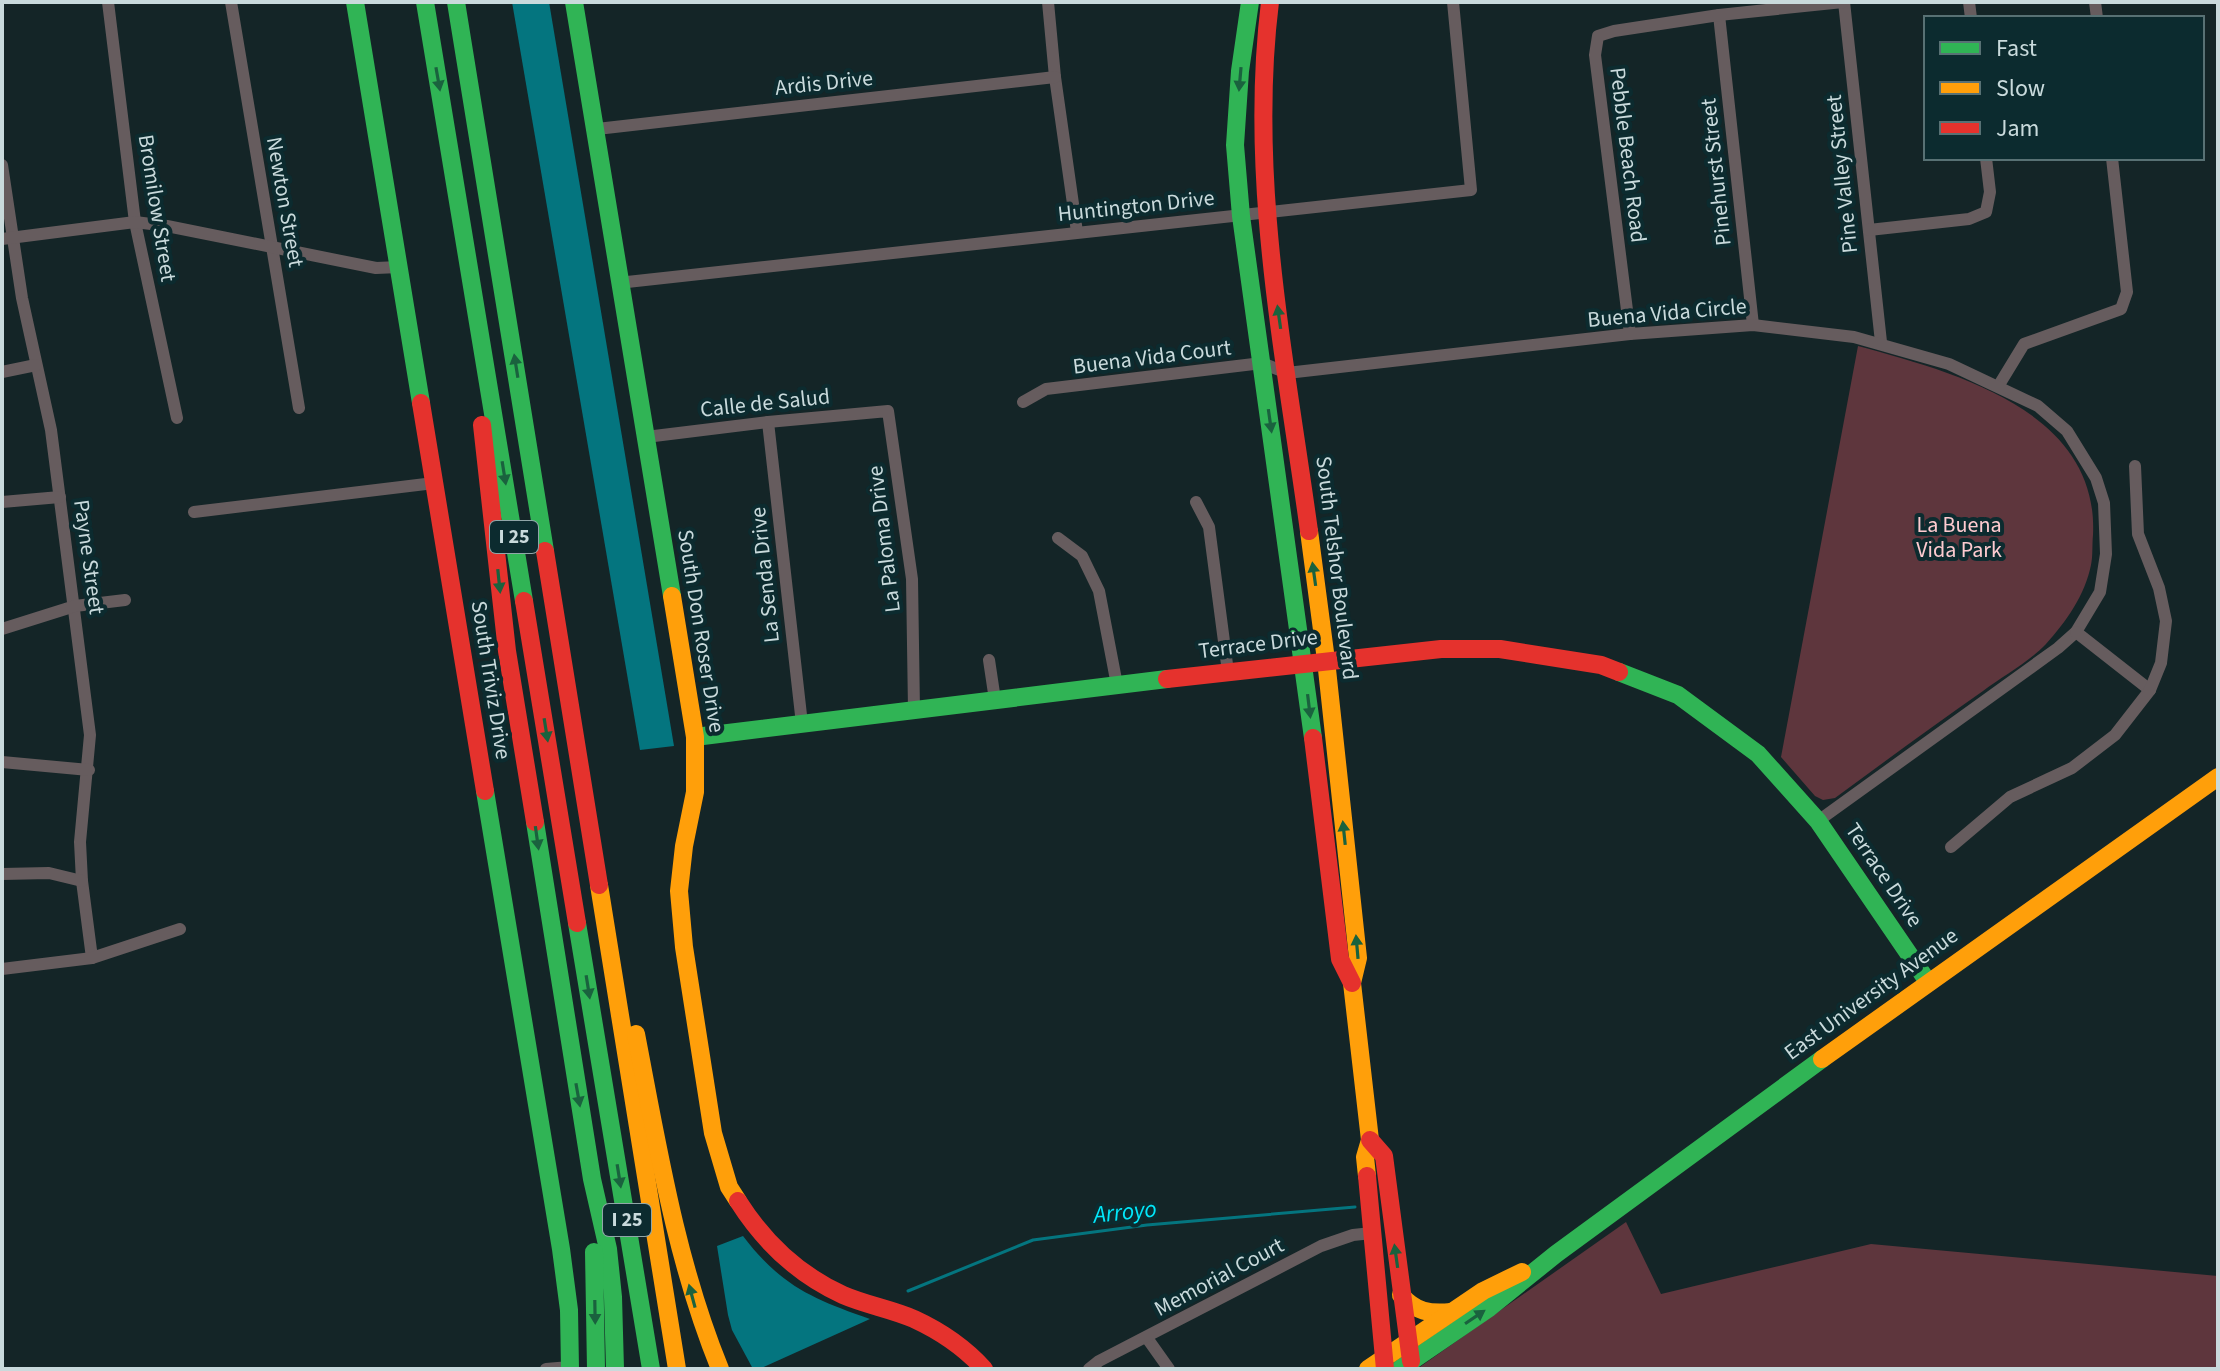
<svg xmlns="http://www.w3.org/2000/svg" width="2220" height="1371" viewBox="0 0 2220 1371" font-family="'Source Sans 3',sans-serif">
	<rect width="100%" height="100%" fill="#142527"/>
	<g fill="#5e363d">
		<path d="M 1858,346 C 1953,372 2099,410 2093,535 C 2092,545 2093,556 2091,565 C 2085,595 2066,622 2046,644 C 2029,662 2003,676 1983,691 C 1933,726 1884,762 1835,798 L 1823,800 L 1815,796 L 1781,757 Z"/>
		<polygon points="1626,1222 1661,1294 1871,1244 2218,1276 2218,1369 1417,1369"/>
	</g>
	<g fill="#04757f">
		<polygon points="512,2 549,2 674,746 640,750"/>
		<path d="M 743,1236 C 781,1286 813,1299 870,1319 L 759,1369 L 753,1369 L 732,1330 L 728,1315 L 717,1246 Z"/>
	</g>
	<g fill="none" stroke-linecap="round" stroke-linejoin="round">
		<polyline stroke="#04757f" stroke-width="3" points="908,1291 1033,1240 1147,1225 1355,1207"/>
		<g stroke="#665c5e" stroke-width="12">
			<polyline points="108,2 135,222 177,418"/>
			<polyline points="231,2 299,408"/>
			<polyline points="1048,2 1055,77 1077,232"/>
			<polyline points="1844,2 1881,342"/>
			<polyline points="1969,2 1971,18"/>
			<polyline points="2095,2 2097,18"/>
			<polyline points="1719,15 1753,325"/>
			<polyline points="597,129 1055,77"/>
			<polyline points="2,165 22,298 51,430 90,735 80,842 82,881 92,958"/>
			<polyline points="1869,230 1969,219 1986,212 1990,192 1986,158"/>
			<polyline points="2,239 135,222 167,226 376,268 399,267"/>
			<polyline points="618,283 1471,190 1453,2"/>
			<polyline points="1630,334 1595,55 1598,36 1614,31 1719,15 1843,2"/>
			<polyline points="2,372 36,365"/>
			<polyline points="1999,385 2024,344 2121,309 2127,292 2112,158"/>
			<polyline points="1023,402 1046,389 1262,363 1287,373 1630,334 1753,325 1854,337 1949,364 2038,406 2067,431 2096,478 2104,503 2106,554 2100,592 2076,632 2058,648 1818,821"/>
			<polyline points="768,422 802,724"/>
			<polyline points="646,437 768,422 888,411 912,579 914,710"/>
			<polyline points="2,502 60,497"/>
			<polyline points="1196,502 1209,527 1228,672"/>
			<polyline points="194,512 434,483"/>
			<polyline points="1058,538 1082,556 1099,591 1117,685"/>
			<polyline points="2,629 75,606 125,600"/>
			<polyline points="2076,632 2150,690"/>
			<polyline points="989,660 995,700"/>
			<polyline points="2,762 89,770"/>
			<polyline points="1951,847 2010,797 2072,768 2115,735 2150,690 2161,663 2166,621 2159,588 2138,534 2135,466"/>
			<polyline points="2,874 49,873 82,881"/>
			<polyline points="2,969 92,958 180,929"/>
			<polyline points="1147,1338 1169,1369"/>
			<polyline points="546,1369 570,1367"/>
			<polyline points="1089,1369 1099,1361 1321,1246 1353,1235 1372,1233"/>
		</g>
		<g stroke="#30b455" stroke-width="18">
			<polyline points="355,2 421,403"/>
			<polyline points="425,2 524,601"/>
			<polyline points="456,2 545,551"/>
			<polyline points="574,2 672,596"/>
			<polyline points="1250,2 1240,71 1235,145 1241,216 1313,738"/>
			<polyline points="1619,672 1678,695 1758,754 1818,821 1928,982"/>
			<polyline points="695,737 1167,679"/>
			<polyline points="485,791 561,1249 569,1310 570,1369"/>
			<polyline points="535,822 592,1179 608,1249 613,1297 615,1369"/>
			<polyline points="577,923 651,1369"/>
			<polyline points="594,1252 596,1369"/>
			<polyline points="1400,1369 1489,1308 1556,1254 1822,1059"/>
		</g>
		<g stroke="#ff9f0a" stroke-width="18">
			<polyline points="1309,531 1326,660 1358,958 1352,983 1370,1140 1365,1157 1367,1176"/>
			<polyline points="672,596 695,737 695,792 684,846 679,891 684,947 713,1133 729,1187 738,1201"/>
			<polyline points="599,885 677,1369"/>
			<path d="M 636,1034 C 658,1148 676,1261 720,1369"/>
			<polyline points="1822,1059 2218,777"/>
			<path d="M 1401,1295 C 1415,1312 1430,1314 1451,1312"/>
			<polyline points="1368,1369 1483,1291 1522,1272"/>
		</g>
		<g stroke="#e5322d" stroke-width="18">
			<path d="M 1270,2 C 1248,179 1285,356 1309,531"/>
			<polyline points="421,403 485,791"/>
			<polyline points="482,425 507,651 535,822"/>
			<polyline points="545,551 599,885"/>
			<polyline points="524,601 577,923"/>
			<polyline points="1167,679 1441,649 1500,649 1601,665 1619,672"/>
			<polyline points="1313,738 1340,959 1352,983"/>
			<polyline points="1370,1140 1384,1156 1411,1361"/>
			<polyline points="1367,1176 1385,1369"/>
			<path d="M 738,1201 C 764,1242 799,1275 843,1295 C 866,1305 891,1309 914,1319 C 940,1331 965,1348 984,1369"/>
		</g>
	</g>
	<defs><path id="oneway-solid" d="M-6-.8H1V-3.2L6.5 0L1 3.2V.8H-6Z" transform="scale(2)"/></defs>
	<g fill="#1a623e">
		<use href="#oneway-solid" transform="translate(438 79) rotate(80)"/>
		<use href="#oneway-solid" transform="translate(1240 79) rotate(95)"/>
		<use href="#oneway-solid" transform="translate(1279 317) rotate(-98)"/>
		<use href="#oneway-solid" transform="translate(516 366) rotate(-99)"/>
		<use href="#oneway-solid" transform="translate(1270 421) rotate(82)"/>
		<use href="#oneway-solid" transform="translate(504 473) rotate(81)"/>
		<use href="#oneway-solid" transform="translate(1314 574) rotate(-98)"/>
		<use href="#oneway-solid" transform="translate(499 581) rotate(84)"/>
		<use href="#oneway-solid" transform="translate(1309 706) rotate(83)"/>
		<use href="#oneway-solid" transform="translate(546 730) rotate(81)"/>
		<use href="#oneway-solid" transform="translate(1344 833) rotate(-96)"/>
		<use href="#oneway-solid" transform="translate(537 838) rotate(82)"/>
		<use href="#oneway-solid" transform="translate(1357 947) rotate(-95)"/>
		<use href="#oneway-solid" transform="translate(588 987) rotate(81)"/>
		<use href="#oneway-solid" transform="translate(578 1095) rotate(80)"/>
		<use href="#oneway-solid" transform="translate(619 1176) rotate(81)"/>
		<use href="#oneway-solid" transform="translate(1396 1256) rotate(-98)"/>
		<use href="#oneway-solid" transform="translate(692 1296) rotate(-105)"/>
		<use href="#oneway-solid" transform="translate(595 1312) rotate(89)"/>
		<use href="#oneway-solid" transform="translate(1475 1317) rotate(-34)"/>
	</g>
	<g text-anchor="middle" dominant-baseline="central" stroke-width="8" stroke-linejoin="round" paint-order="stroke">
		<g fill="#0c2b2f" stroke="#90a6a8" stroke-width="2">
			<rect x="490" y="521" width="48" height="32" rx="6"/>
			<rect x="603" y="1204" width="48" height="32" rx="6"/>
		</g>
		<g font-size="20" font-weight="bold" fill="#c9dadc">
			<text x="514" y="537">I 25</text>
			<text x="627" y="1220">I 25</text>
		</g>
		<g font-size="22" fill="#c9dadc" stroke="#0c2b2f">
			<text transform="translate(824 83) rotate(-6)">Ardis Drive</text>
			<text transform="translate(1628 155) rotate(83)">Pebble Beach Road</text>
			<text transform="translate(1716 172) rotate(-96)">Pinehurst Street</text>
			<text transform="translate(1842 174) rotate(-96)">Pine Valley Street</text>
			<text transform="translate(285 202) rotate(80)">Newton Street</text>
			<text transform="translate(1136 206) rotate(-6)">Huntington Drive</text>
			<text transform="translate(157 208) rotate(81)">Bromilow Street</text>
			<text transform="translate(1667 313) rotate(-5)">Buena Vida Circle</text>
			<text transform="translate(1152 357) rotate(-7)">Buena Vida Court</text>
			<text transform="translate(765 403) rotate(-6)">Calle de Salud</text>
			<text transform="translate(884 539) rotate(-97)">La Paloma Drive</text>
			<text transform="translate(89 557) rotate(82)">Payne Street</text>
			<text transform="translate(1337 568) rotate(83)">South Telshor Boulevard</text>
			<text transform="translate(765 575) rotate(-96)">La Senda Drive</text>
			<text transform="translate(701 631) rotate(81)">South Don Roser Drive</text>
			<text transform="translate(1258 644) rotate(-7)">Terrace Drive</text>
			<text transform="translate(491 680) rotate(81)">South Triviz Drive</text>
			<text transform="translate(1884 875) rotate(56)">Terrace Drive</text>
			<text transform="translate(1871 994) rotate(-36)">East University Avenue</text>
			<text transform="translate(1219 1277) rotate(-28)">Memorial Court</text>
		</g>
		<g font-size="22" fill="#fecbd0" stroke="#0c2b2f">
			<text x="1959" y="525">La Buena<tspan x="1959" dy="25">Vida Park</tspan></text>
		</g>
		<g font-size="24" font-style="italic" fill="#02e7fa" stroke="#0c2b2f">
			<text transform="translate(1125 1212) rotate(-6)">Arroyo</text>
		</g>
	</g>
	<rect width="2220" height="1371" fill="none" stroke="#c9dadc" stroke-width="8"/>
	<rect x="1924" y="16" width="280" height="144" fill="#0c2b2f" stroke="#587174" stroke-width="2"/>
	<rect x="1940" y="42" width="40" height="12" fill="#30b455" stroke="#587174" stroke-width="2"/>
	<text x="1996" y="56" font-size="24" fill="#c9dadc">Fast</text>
	<rect x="1940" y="82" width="40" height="12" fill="#ff9f0a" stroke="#587174" stroke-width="2"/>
	<text x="1996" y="96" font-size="24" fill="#c9dadc">Slow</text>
	<rect x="1940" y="122" width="40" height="12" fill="#e5322d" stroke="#587174" stroke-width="2"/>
	<text x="1996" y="136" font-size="24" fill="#c9dadc">Jam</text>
</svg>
